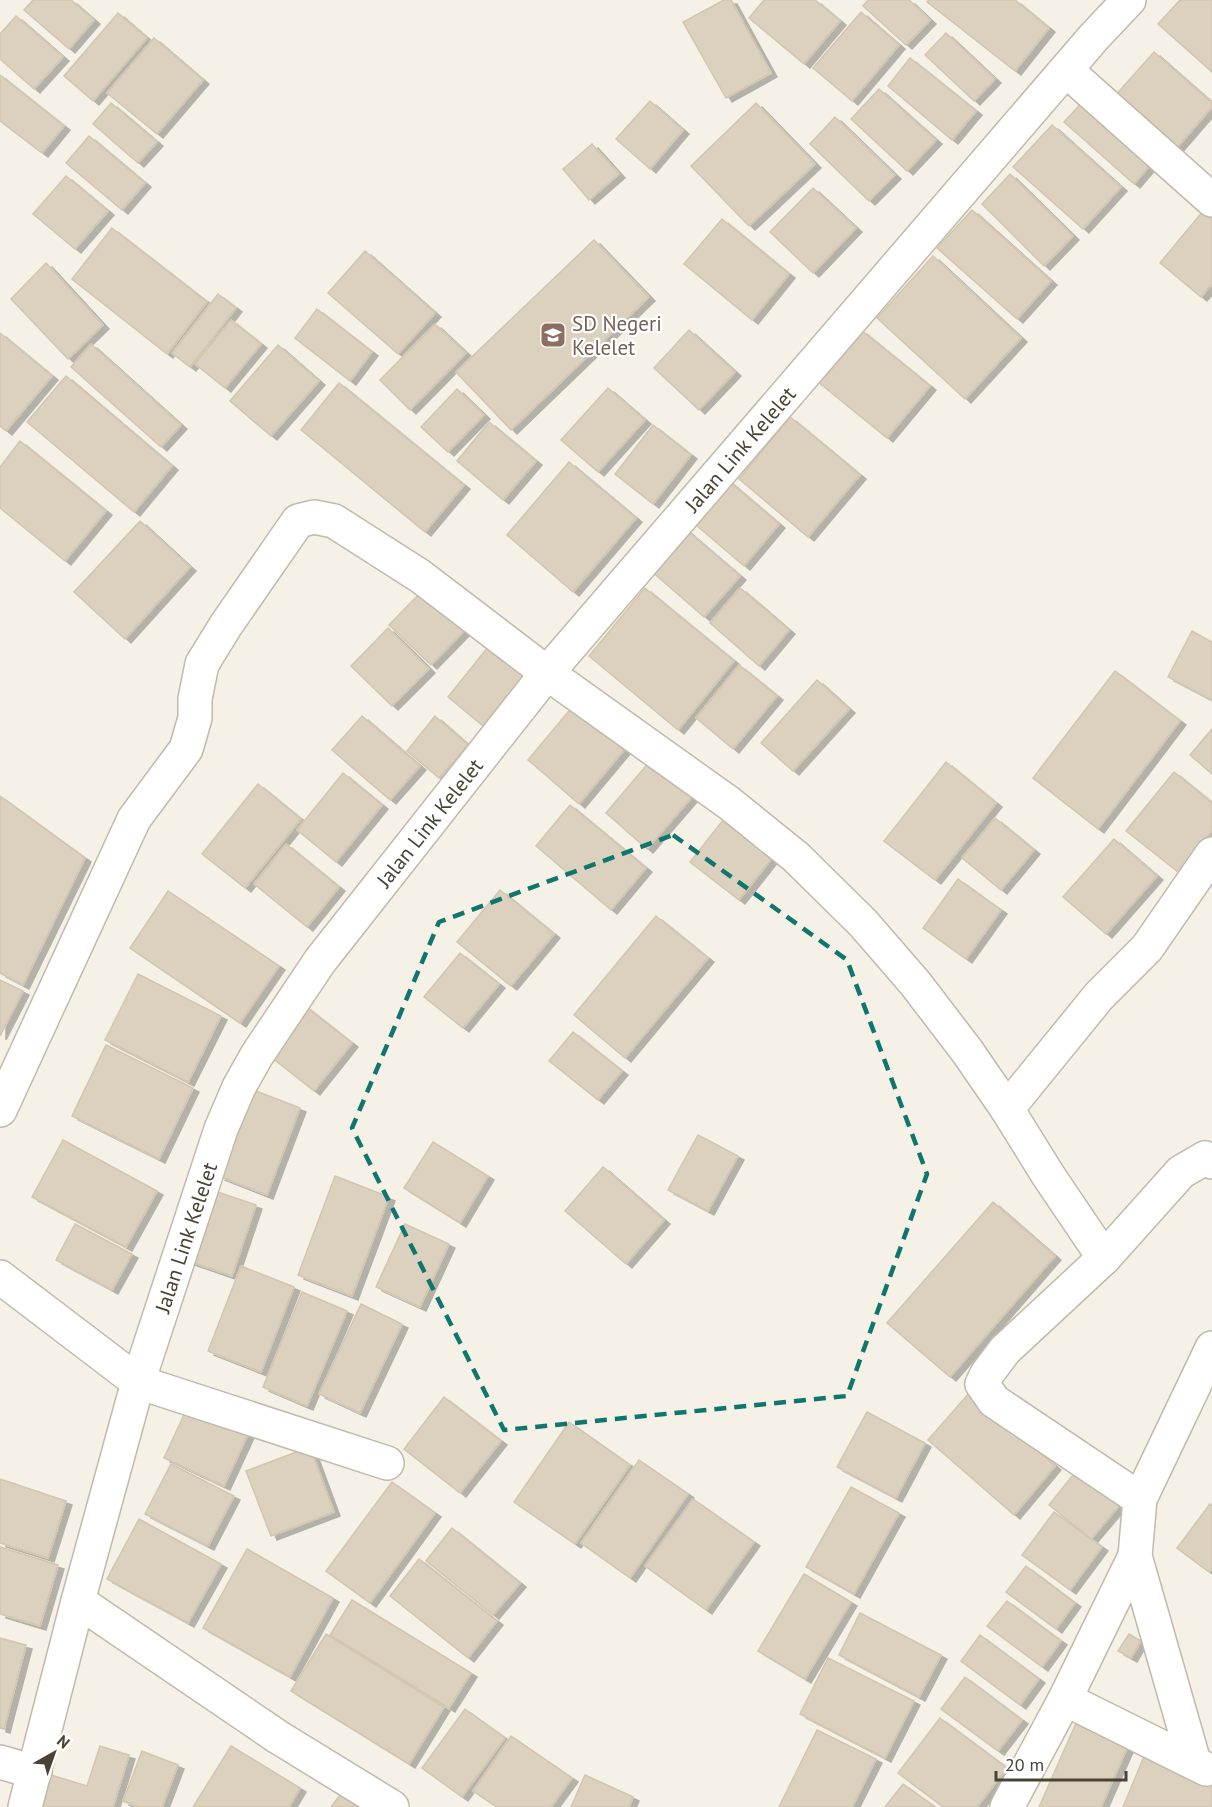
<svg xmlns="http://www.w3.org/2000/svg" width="1212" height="1807" viewBox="0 0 1212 1807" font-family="'PT Sans',sans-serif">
	<defs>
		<filter id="shadow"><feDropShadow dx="6" dy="4" stdDeviation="0" flood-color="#0004"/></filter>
	</defs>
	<rect width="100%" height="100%" fill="#f5f1e7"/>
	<g fill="#dbd1be" stroke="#d3c6ae" stroke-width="1.5" filter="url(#shadow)">
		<polygon points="33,0 71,0 94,20 69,49 24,10"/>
		<polygon points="724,0 731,0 771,73 726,98 683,22"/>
		<polygon points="764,0 815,0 840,21 804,64 749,18"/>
		<polygon points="868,0 909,0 930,20 906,45 863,6"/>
		<polygon points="929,0 1015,0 1049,28 1015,71 927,2"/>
		<polygon points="1180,0 1212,0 1212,72 1158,24"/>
		<polygon points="861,12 899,45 852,101 813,68"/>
		<polygon points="118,13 147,38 93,101 64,76"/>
		<polygon points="16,16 63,57 34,89 0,59 0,34"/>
		<polygon points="946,33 995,79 974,101 925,55"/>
		<polygon points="154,38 203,80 157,134 107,93"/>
		<polygon points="1154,52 1212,103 1212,107 1175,150 1114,97"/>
		<polygon points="910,58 976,111 952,140 888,86"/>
		<polygon points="0,75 64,126 42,153 0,121"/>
		<polygon points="879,89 936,140 907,171 851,119"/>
		<polygon points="1089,95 1157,157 1134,184 1064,122"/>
		<polygon points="650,101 683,130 650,169 616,139"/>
		<polygon points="111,103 157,142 138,163 93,124"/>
		<polygon points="756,103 815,164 749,226 691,166"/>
		<polygon points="835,117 895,175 869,201 810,144"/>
		<polygon points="1052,125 1121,187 1083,229 1013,167"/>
		<polygon points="89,136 145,183 122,210 66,163"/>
		<polygon points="592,144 619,174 589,200 563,169"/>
		<polygon points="1010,174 1073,236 1044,266 982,204"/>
		<polygon points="66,176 108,211 75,249 33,214"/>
		<polygon points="813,188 856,228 813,273 770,232"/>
		<polygon points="972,210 1051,281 1017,319 937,248"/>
		<polygon points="1203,211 1212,219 1212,284 1201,297 1160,263"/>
		<polygon points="722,219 789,274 752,320 684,264"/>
		<polygon points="112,228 207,302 167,354 72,279"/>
		<polygon points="594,240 649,297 511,430 456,372"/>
		<polygon points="365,251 435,313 398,354 328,293"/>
		<polygon points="933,256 1021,338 965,399 877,318"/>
		<polygon points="46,263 103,325 68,359 11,299"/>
		<polygon points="218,294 236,308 190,367 172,353"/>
		<polygon points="317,309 372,352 350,381 295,338"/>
		<polygon points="231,320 261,344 225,388 195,364"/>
		<polygon points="435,324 466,353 410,410 380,380"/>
		<polygon points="689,330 735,372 699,410 654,368"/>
		<polygon points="861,330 930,386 887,438 818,382"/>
		<polygon points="0,333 52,376 6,431 0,426"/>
		<polygon points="91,344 181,425 161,447 71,367"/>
		<polygon points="278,345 319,381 271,436 230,401"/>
		<polygon points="66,376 172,466 134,512 27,422"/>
		<polygon points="339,383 464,485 425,532 301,430"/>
		<polygon points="608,388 645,420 598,472 561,440"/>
		<polygon points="457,389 484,415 448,452 421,427"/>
		<polygon points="790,417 860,475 808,537 739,479"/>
		<polygon points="489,422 536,461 503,500 457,461"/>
		<polygon points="653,425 691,455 653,504 615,474"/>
		<polygon points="20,441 106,511 65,561 0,508 0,467"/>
		<polygon points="569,462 636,518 573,592 507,535"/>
		<polygon points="725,478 779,524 744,566 690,520"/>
		<polygon points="140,521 190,567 125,639 74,592"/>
		<polygon points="685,529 740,576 704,617 650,570"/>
		<polygon points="645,588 734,661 678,730 589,656"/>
		<polygon points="740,588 789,630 759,666 710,623"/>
		<polygon points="422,591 464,631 431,665 389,625"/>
		<polygon points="388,628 429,669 392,706 351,666"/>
		<polygon points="1192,631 1212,642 1212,700 1168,677"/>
		<polygon points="492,642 528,670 483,726 448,697"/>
		<polygon points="739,665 777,696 733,749 696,718"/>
		<polygon points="1115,671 1180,721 1098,829 1033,778"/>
		<polygon points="817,680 849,709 793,771 761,743"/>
		<polygon points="573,706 624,750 579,804 528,760"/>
		<polygon points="362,716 420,766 390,800 332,750"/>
		<polygon points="435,716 468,745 439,778 407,751"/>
		<polygon points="1212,729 1212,774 1190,755"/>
		<polygon points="656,754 698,790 647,849 606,813"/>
		<polygon points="946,762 996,803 935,880 884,841"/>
		<polygon points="1174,772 1212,803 1212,831 1178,872 1126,831"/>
		<polygon points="343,773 382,805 336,862 297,830"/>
		<polygon points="258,784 301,819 245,888 202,854"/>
		<polygon points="0,796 85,858 23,985 0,973"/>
		<polygon points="570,805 646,868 611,910 536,846"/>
		<polygon points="727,815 776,853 739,900 690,862"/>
		<polygon points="995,818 1034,850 1001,890 962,858"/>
		<polygon points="1114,839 1157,876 1106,934 1063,897"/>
		<polygon points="286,844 339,887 307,927 254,884"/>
		<polygon points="958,879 1001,910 966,959 923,928"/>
		<polygon points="500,890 554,934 511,986 457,942"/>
		<polygon points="168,891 279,966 240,1023 130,948"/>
		<polygon points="656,916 708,958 625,1058 574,1015"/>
		<polygon points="460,953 499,984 463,1028 424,997"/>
		<polygon points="138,974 221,1016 188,1082 105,1040"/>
		<polygon points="0,980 23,991 0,1036"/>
		<polygon points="305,1006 352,1043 314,1091 267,1054"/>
		<polygon points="573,1032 622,1071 598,1100 549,1061"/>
		<polygon points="106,1045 193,1088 159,1159 72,1116"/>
		<polygon points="251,1089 300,1108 267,1195 219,1176"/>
		<polygon points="698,1135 738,1156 708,1211 668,1190"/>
		<polygon points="63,1140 157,1191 126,1247 32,1197"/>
		<polygon points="433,1142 488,1176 460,1223 404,1188"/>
		<polygon points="603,1167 664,1220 626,1264 565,1211"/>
		<polygon points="335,1176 389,1197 352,1296 298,1275"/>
		<polygon points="206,1188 256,1205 232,1276 183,1259"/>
		<polygon points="993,1202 1055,1256 950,1377 887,1323"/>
		<polygon points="75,1224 132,1254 112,1290 56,1260"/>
		<polygon points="405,1224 449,1244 420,1307 376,1287"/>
		<polygon points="241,1266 294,1287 261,1372 208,1351"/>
		<polygon points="302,1292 347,1311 307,1406 263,1387"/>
		<polygon points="361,1304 402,1324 360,1413 319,1394"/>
		<polygon points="970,1392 1055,1466 1014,1515 928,1440"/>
		<polygon points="444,1397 501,1441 460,1493 404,1449"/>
		<polygon points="188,1406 248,1434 224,1486 164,1458"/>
		<polygon points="867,1412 925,1443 896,1498 837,1467"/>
		<polygon points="569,1422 630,1465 575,1544 514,1502"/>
		<polygon points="310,1447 334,1512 271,1536 246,1471"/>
		<polygon points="639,1460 688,1494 630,1578 581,1543"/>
		<polygon points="171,1464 234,1496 208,1546 145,1514"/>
		<polygon points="1081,1465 1124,1500 1091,1539 1049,1505"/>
		<polygon points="0,1479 66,1501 48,1558 0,1543"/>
		<polygon points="392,1482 435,1513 370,1603 326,1571"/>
		<polygon points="851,1487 899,1513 854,1594 806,1567"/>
		<polygon points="693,1499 754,1542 706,1610 645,1566"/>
		<polygon points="1210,1504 1212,1506 1212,1569 1209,1572 1177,1548"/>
		<polygon points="1054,1512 1102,1547 1070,1590 1022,1555"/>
		<polygon points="139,1519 221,1564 188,1623 107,1579"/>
		<polygon points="452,1528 520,1583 493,1615 426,1561"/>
		<polygon points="0,1547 58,1565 40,1626 0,1614"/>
		<polygon points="247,1549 333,1598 290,1677 203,1628"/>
		<polygon points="419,1559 497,1621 468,1658 390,1596"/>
		<polygon points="1026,1566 1075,1603 1056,1629 1006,1592"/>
		<polygon points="804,1574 851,1602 805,1679 758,1651"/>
		<polygon points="352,1600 471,1673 449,1708 330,1635"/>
		<polygon points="1007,1601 1061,1641 1042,1667 987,1626"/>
		<polygon points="860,1613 941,1655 919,1697 839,1655"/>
		<polygon points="326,1634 444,1707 409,1764 291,1691"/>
		<polygon points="1129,1634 1141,1641 1131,1658 1118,1651"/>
		<polygon points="980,1635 1039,1679 1020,1705 961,1661"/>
		<polygon points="0,1638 26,1645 4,1729 0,1728"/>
		<polygon points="828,1658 914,1701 885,1758 800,1714"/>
		<polygon points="965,1677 1022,1720 998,1751 941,1709"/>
		<polygon points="465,1709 505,1738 462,1797 422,1768"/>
		<polygon points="940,1718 1007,1768 977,1807 943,1807 898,1773"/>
		<polygon points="1077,1721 1129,1744 1101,1807 1039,1807"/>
		<polygon points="817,1730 876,1759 852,1807 779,1807"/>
		<polygon points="511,1736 572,1778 551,1807 497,1807 473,1791"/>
		<polygon points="100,1746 129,1755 113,1807 41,1807 51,1775 87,1786"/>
		<polygon points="231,1746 300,1788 289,1807 193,1807"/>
		<polygon points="142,1751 178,1765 162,1807 138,1807 123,1801"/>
		<polygon points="1145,1754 1212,1782 1212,1807 1123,1807"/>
		<polygon points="585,1775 633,1797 629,1807 571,1807"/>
		<polygon points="903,1784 935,1807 885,1807"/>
		<polygon points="340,1795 358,1807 331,1807"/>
	</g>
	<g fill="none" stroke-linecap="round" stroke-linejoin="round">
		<g stroke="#c1baa9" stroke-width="36">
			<g id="minor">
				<polyline points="1066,70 1212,200"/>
				<polyline points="1007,1109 1099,996 1147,948 1212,854"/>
				<polyline points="0,1110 134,819 186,749 195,718 195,699 202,664 226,625 298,521 314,517 334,521 420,576 547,673 729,803 796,857 863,923 915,983 967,1051 1007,1109 1048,1175 1104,1258"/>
				<polyline points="0,1277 138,1382 387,1463"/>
				<polyline points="1140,1499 994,1401 982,1384 987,1374 1005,1350 1104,1258 1181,1172 1205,1158 1212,1162"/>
				<polyline points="78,1601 278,1737 392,1807"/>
				<polyline points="1065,1699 1206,1769"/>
				<polyline points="0,1762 35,1772"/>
				<polyline points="1194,1762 1135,1556 1140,1499 1212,1348"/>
				<path id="s1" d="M 25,1807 L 78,1601 L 138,1382 L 221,1129 L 239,1087 L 257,1055 L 320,961 L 547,673 L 1094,37 L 1129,0"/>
				<polyline points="1007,1807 1065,1699 1135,1556"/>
			</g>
		</g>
		<use href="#minor" stroke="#fff" stroke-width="33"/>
	</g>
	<path fill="none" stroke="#0f766e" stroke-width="4.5" stroke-dasharray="12 8" stroke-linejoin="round" d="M 673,835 L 847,960 L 927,1174 L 847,1396 L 504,1430 L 352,1128 L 439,922 Z"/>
	<defs>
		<g id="school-square" transform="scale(1.35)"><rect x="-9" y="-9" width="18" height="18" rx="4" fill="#8d6e63" stroke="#fff"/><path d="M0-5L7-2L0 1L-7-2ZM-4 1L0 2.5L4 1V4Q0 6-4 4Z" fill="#fff"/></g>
	</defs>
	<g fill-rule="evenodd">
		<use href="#school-square" x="553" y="335"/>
	</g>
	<g text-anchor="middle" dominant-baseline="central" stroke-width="4.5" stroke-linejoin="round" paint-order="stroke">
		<g font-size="21" fill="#785e54" stroke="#fff" text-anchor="start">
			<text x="572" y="323">SD Negeri<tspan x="572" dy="24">Kelelet</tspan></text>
		</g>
		<g font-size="21" fill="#494235" stroke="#fff">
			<text stroke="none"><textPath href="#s1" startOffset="1564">Jalan Link Kelelet</textPath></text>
			<text stroke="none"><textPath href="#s1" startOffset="1078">Jalan Link Kelelet</textPath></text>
			<text stroke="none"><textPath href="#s1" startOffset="592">Jalan Link Kelelet</textPath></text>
		</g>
	</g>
	<g transform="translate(54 1753) rotate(40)" stroke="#ffffff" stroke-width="4.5" paint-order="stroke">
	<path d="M0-4.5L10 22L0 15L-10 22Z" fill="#494235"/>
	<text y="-9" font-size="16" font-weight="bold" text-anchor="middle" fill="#494235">N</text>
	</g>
	<path d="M996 1771v9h130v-9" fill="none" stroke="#494235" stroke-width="3"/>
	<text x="1005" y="1771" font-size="18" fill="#494235" stroke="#ffffff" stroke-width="4.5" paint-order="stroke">20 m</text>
</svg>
